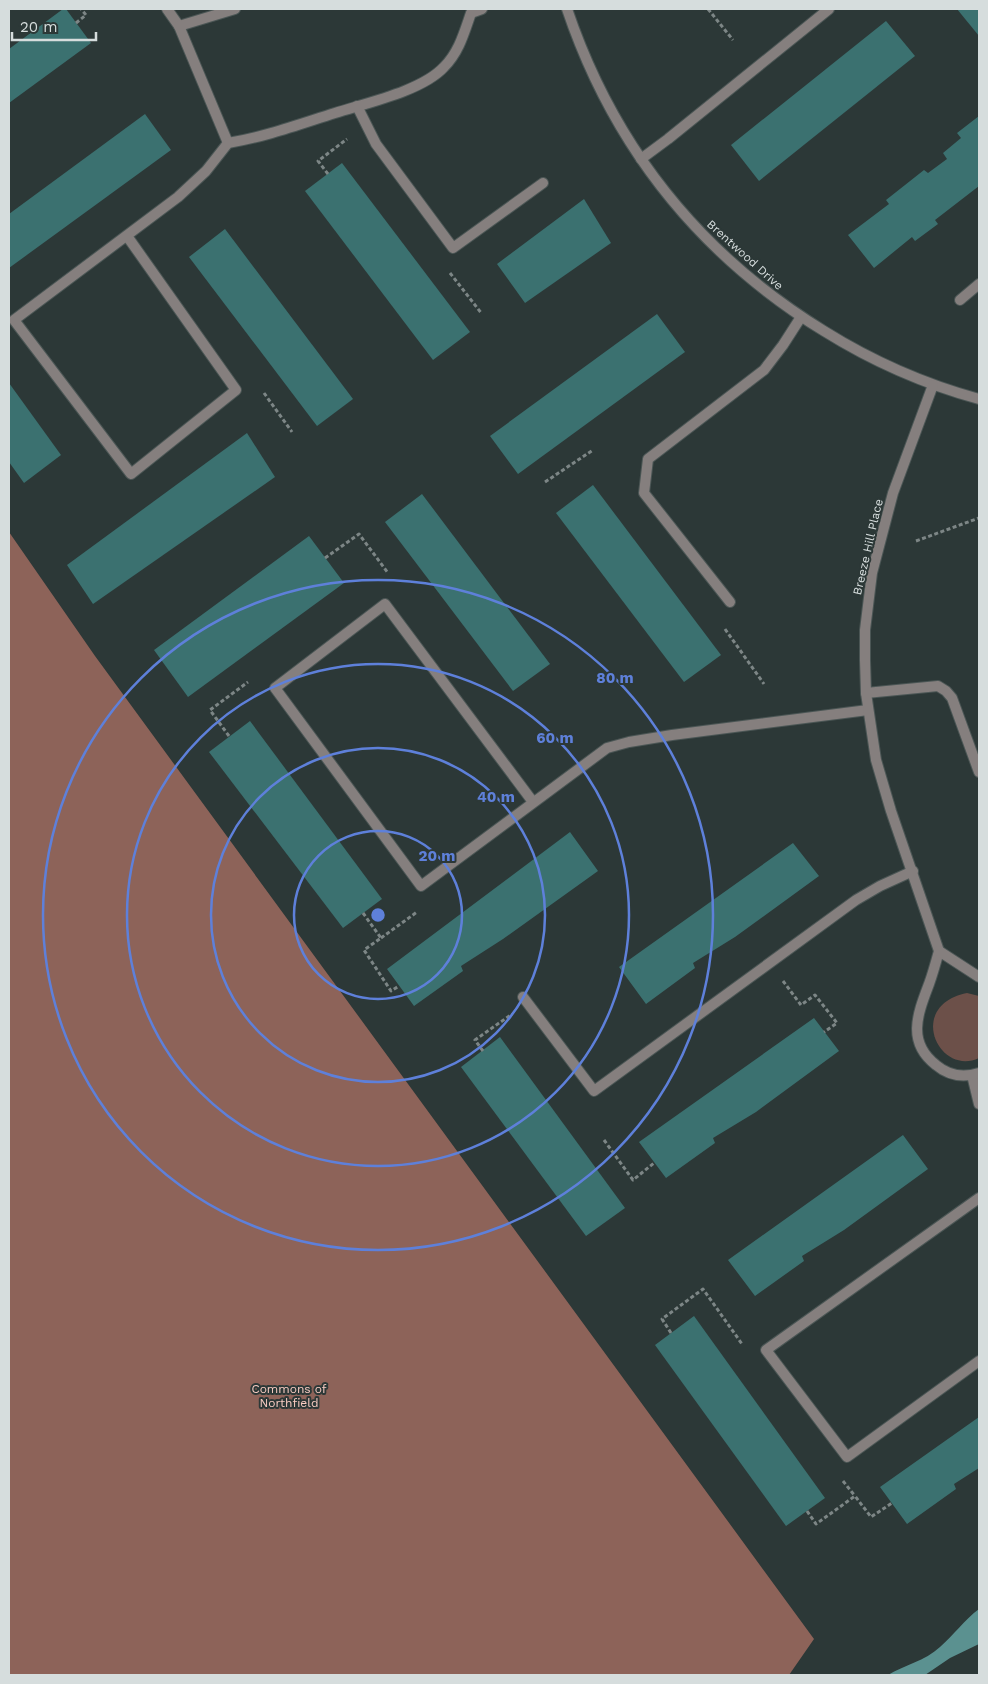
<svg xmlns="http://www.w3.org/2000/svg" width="988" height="1684" viewBox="0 0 988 1684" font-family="'Work Sans',sans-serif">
	<rect width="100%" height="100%" fill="#2c3837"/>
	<path fill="#6c5049" d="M 967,993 L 979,996 L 979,1058 C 938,1077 906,1005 967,993 Z"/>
	<polygon fill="#8d6359" points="9,532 95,656 814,1639 789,1675 9,1675"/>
	<path fill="#5b9190" d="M 979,1609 L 979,1644 L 950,1658 L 925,1675 L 888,1675 C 904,1665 925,1661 940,1647 C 954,1635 964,1620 979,1609 Z"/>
	<g fill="#3b7170">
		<polygon points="63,9 66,9 91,43 9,103 9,49"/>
		<polygon points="957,9 979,9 979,36"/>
		<polygon points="886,21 915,56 759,181 731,145"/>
		<polygon points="145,114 171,150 9,268 9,214"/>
		<polygon points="979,116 979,186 935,220 938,224 915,241 912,237 874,268 848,235 889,204 886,200 924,170 928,173 947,159 943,153 961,138 957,133"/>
		<polygon points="342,163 470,332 433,360 305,191"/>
		<polygon points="584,199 611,243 525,303 497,264"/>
		<polygon points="225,229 353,399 317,426 189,257"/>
		<polygon points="657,314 685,352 518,474 490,436"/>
		<polygon points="9,383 61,455 24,483 9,462"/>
		<polygon points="247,433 275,477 93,604 67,565"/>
		<polygon points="593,485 721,655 684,682 556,513"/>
		<polygon points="422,494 550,664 513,691 385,522"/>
		<polygon points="309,536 344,583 188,697 154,650"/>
		<polygon points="250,721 382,899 343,928 209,752"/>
		<polygon points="570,832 598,871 503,939 461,966 463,971 414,1006 387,969"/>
		<polygon points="793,843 819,876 735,937 693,963 695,968 646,1004 619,967"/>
		<polygon points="814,1018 839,1051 756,1112 713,1138 715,1143 666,1178 639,1142"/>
		<polygon points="500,1037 625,1208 586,1236 461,1067"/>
		<polygon points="903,1135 928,1169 844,1230 802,1256 804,1261 755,1296 728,1260"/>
		<polygon points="694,1316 825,1498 786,1526 655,1345"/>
		<polygon points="979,1417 979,1468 954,1484 956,1489 907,1524 880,1487"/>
	</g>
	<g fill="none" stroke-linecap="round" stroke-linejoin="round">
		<g stroke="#4b5655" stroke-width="12">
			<g id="service">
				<polyline points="167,9 179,26"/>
				<polyline points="357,106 376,144 453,248 543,183"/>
				<polyline points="228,143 179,26 235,9"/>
				<polyline points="641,159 668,139 829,9"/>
				<path d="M 127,236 L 236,390 L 131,474 L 14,320 L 178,197 L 206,171 L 228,143 C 265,137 300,124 335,113 C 366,103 422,91 444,67 C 459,52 464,33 471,13 L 482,9"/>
				<polyline points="960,300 979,284"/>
				<polyline points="730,602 644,493 648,459 764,370 783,345 801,317"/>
				<polyline points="866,693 938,686 946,691 952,698 979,772"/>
				<polyline points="533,802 385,604 275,688 421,886 607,748 629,742 672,735 868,710"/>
				<polyline points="523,997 594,1091 856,900 880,886 913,871"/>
				<polyline points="972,1075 979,1104"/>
				<polyline points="979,1198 766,1350 847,1457 979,1361"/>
			</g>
		</g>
		<g stroke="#4b5655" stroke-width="12">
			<g id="minor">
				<path d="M 567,9 C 614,148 699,254 824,331 C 872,361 924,384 979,399"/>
				<path d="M 933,385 L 893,493 L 872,573 L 865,630 L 865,660 L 866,693 L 876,760 L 891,811 L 939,951 C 936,962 933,973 929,984 C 918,1013 906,1042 936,1065 C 949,1076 963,1078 979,1073"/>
				<polyline points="939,951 979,977"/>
			</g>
		</g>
		<g stroke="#7d8686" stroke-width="3" stroke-dasharray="4 2.5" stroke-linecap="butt">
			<polyline points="708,9 733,40"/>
			<polyline points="76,23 86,15 81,9"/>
			<polyline points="328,174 318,161 347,139"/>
			<polyline points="450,273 482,314"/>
			<polyline points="264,393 292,432"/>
			<polyline points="545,482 593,450"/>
			<polyline points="916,541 979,518"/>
			<polyline points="325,558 359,534 388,573"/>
			<polyline points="725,629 764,684"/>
			<polyline points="229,736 210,710 248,682"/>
			<polyline points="363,913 381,938 364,950 391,991 399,986"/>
			<polyline points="381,938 417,912"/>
			<polyline points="783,981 801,1005 815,995 837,1023 824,1032"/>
			<polyline points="483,1051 475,1040 512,1014"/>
			<polyline points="604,1140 633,1180 654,1163"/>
			<polyline points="671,1333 662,1319 703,1289 742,1344"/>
			<polyline points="843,1481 855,1496"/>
			<polyline points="807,1511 816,1524 855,1496 871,1517 892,1503"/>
		</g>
		<use href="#service" stroke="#857f7e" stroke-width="10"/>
		<use href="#minor" stroke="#857f7e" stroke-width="10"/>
	</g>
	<g fill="none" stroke="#5e80da" stroke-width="2.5">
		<circle cx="378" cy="915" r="84"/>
		<circle cx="378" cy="915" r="167"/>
		<circle cx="378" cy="915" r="251"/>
		<circle cx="378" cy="915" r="335"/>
	</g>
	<g text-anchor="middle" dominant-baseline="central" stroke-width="4" stroke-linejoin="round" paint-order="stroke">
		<g font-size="12" fill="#d6dddd" stroke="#2c3837">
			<text transform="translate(745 255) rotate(42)">Brentwood Drive</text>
			<text transform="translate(868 547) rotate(-77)">Breeze Hill Place</text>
		</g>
		<g font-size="12" fill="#facdc3" stroke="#2c3837">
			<text x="289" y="1389">Commons of<tspan x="289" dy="14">Northfield</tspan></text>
		</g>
	</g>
	<circle cx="378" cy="915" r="8" fill="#5e80da" stroke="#2c3837" stroke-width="2.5"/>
	<g font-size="15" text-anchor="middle" font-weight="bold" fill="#5e80da" stroke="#2c3837" stroke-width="4" stroke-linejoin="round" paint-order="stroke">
		<text x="615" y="683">80 m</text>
		<text x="555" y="743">60 m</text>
		<text x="496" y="802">40 m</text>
		<text x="437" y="861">20 m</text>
	</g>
	<rect width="988" height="1684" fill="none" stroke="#d6dddd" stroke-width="20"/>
	<path d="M12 32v8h84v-8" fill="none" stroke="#d6dddd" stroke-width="2.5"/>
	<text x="20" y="32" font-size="15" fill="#d6dddd" stroke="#2c3837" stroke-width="4" paint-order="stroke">20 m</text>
</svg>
